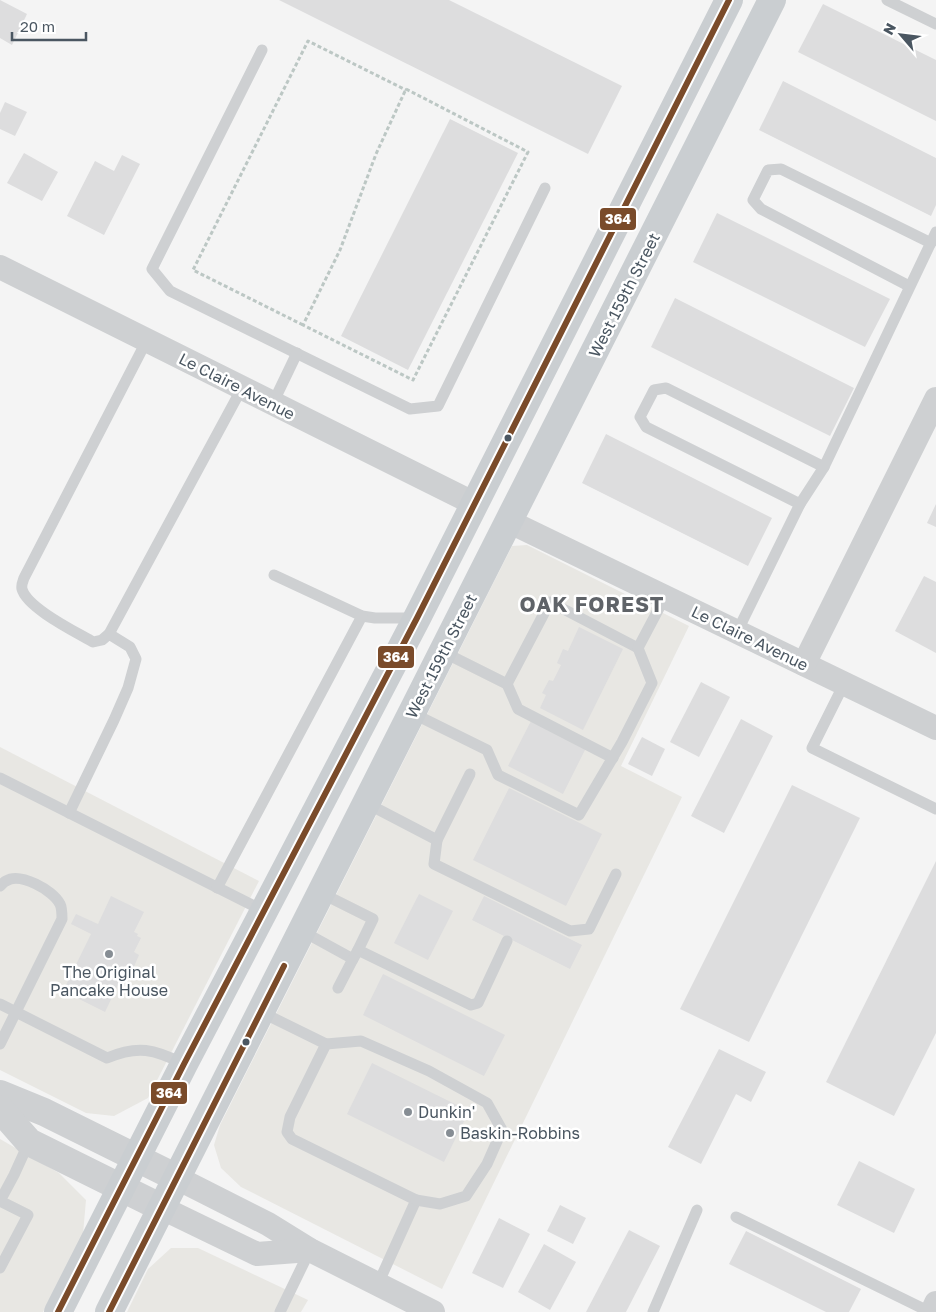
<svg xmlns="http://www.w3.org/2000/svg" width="936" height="1312" viewBox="0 0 936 1312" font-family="'Golos Text',sans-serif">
	<rect width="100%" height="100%" fill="#f4f4f4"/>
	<g fill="#e8e7e3">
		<polygon points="527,545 689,626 621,766 682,797 442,1289 241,1187 221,1168 214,1145 220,1125 512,546"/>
		<polygon points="0,747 259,881 148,1098 114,1116 86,1113 0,1070"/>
		<polygon points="0,1139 59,1173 86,1200 83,1234 43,1312 0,1312"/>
		<polygon points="171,1248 198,1248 308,1300 301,1312 127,1312 148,1269"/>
	</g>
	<g fill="#ddddde">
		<polygon points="0,0 27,14 12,45 0,38"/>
		<polygon points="279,0 449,0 622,86 588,154"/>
		<polygon points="823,4 936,60 936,121 798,52"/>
		<polygon points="783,81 936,158 936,205 931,216 759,130"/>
		<polygon points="5,102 27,112 15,136 0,129 0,113"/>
		<polygon points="450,119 518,153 408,370 341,336"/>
		<polygon points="24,153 58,172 42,201 7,183"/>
		<polygon points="122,155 140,164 104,235 67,216 95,161 114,171"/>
		<polygon points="717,213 890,299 865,347 693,262"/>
		<polygon points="675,298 854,388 830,436 651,347"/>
		<polygon points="606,434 772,518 748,566 582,483"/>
		<polygon points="936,504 936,527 927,523"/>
		<polygon points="924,576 936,582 936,653 895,631"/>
		<polygon points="579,627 623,649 583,730 540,708 546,695 542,693 549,680 553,681 561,665 557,663 563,649 568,651"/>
		<polygon points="701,682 730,697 699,757 670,742"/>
		<polygon points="741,719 773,736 724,833 691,816"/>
		<polygon points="531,721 586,748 563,794 508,766"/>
		<polygon points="642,737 665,749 652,776 628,764"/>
		<polygon points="792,785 860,818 749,1042 680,1009"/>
		<polygon points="509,788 602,834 566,906 473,860"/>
		<polygon points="936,861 936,1033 894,1116 826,1082"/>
		<polygon points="419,894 453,911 428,960 394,943"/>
		<polygon points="111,896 144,912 134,932 138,934 137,936 141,938 134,952 139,955 132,971 126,968 105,1012 77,998 80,992 66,985 91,934 71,924 76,914 98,924"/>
		<polygon points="484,896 582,945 570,969 472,920"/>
		<polygon points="383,974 505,1035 484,1076 363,1015"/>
		<polygon points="719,1049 766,1072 751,1102 736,1094 701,1164 668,1147"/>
		<polygon points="372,1063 469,1111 444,1162 347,1114"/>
		<polygon points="859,1161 915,1189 894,1233 837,1205"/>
		<polygon points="560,1205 586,1218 573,1244 547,1231"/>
		<polygon points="499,1218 530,1234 503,1288 472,1273"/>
		<polygon points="629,1230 660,1246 626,1312 586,1312"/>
		<polygon points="746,1231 861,1289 849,1312 826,1312 729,1264"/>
		<polygon points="544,1244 576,1262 550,1310 518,1292"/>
	</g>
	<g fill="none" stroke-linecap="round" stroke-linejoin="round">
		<g stroke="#bcc7c4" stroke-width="3" stroke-dasharray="4 2.5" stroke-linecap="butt">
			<polygon points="406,89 528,152 413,380 303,325 340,250 376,154"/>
			<polyline points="303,325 193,270 308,41 406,90"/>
		</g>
		<g stroke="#ced0d2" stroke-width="11">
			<polyline points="887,0 936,24"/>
			<polyline points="262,50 152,269 170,291 410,409 438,406 545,188"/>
			<polyline points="909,286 761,209 753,200 768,170 781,169 931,243"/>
			<path d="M 147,340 L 24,578 C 23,581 21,585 22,589 C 27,608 76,632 93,642 L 102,640 L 109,634 L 242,388"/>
			<polyline points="273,403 297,353"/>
			<polyline points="800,504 646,427 640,417 654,390 666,388 824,467"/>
			<polyline points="274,575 362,616 375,618 415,618"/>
			<polyline points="737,632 800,504 824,467 936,232"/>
			<polyline points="443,652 507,684 550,602 638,648"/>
			<polyline points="507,684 518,709 613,758"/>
			<polyline points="844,684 812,748 936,809"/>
			<polyline points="412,713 487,750 498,775 579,815 622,742 652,683 638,648 665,597"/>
			<polyline points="0,778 264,911"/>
			<polyline points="366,803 437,840 434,864 570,931 589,929 616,874"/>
			<polyline points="69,813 114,720 128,688 136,659 130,647 109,634"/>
			<polyline points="437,840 470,774"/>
			<path d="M 0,886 C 2,885 3,882 6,881 C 20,872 53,890 60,904 C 62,908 62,914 62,919 L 0,1044"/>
			<polyline points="217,888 362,616"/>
			<polyline points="321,893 373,919 358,950 471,1005 478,1003 507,941"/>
			<polyline points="302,931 353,959 358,950"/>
			<polyline points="338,988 353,959"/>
			<path d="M 0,1004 L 107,1058 C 138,1045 154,1049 184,1064"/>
			<polyline points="261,1012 326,1044 290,1117 287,1132 292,1139 416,1200 378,1284"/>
			<polyline points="326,1044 361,1041 429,1071 487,1103 502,1130 487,1164 466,1196 440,1204 416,1200"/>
			<polyline points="736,1217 930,1312"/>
			<polyline points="0,1268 28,1215 0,1201 14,1175 29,1142"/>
			<polyline points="280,1312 310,1250"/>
			<polyline points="653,1312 697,1210"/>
		</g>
		<g stroke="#ced0d2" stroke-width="24">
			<polyline points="0,267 475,504"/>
			<polyline points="510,522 936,728"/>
			<polyline points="804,664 936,399"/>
			<polyline points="177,1178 268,1224 310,1250 433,1312"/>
			<polyline points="162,1208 257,1254 310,1250"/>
			<polyline points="932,1312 936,1303"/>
		</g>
		<g stroke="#ced0d2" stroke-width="28">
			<polyline points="0,1094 44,1112 177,1178"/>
			<polyline points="0,1109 29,1142 162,1208"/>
		</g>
		<g stroke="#caced1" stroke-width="28">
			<polyline points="58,1312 184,1064 417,618 729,0"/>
			<polyline points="109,1312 772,0"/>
		</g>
		<g stroke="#fff" stroke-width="10">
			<g id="bus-1">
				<polyline points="58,1312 184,1064 417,618 729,0"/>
				<polyline points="109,1312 284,966"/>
			</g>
		</g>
		<use href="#bus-1" stroke="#7a4b2a" stroke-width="6"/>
	</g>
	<g fill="#4a5661" stroke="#fff" stroke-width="2">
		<circle cx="508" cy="438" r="4.5"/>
		<circle cx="246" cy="1042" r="4.5"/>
	</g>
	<g fill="#868d94" stroke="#fff" stroke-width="2">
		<circle cx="109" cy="954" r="5"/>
		<circle cx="408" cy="1112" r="5"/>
		<circle cx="450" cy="1133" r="5"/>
	</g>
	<g text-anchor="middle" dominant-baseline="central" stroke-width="5" stroke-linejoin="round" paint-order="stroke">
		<g font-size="16" fill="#4a5661" stroke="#fff">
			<text transform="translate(624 295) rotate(-63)">West 159th Street</text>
			<text transform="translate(237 386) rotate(27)">Le Claire Avenue</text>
			<text transform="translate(750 638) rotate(26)">Le Claire Avenue</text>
			<text transform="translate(441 656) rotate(-63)">West 159th Street</text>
		</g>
		<g font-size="16" fill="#4a5661" stroke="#fff" text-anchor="start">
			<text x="109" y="972" text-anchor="middle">The Original<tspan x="109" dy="18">Pancake House</tspan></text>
			<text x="418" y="1112">Dunkin'</text>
			<text x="460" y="1133">Baskin-Robbins</text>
		</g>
		<g font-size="21" font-weight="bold" letter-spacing="1" fill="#5f6368" stroke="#fff">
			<text x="592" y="604">OAK FOREST</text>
		</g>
	</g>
	<g stroke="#fff" stroke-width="2">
		<rect x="599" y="207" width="38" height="24" rx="5" fill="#7a4b2a"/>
		<rect x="377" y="645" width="38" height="24" rx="5" fill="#7a4b2a"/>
		<rect x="150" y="1081" width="38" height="24" rx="5" fill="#7a4b2a"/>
	</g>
	<g font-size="14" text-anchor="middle" font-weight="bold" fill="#fff">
		<text x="618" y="224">364</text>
		<text x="396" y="662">364</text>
		<text x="169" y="1098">364</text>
	</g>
	<g transform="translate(901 35) rotate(298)" stroke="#ffffff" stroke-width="4" paint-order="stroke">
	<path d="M0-4L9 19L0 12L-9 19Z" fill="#4a5661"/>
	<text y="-8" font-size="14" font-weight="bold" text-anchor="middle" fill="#4a5661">N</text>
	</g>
	<path d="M12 32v8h74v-8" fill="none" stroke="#4a5661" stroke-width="2.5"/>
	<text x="20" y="32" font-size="15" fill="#4a5661" stroke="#ffffff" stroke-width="4" paint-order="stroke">20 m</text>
</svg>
